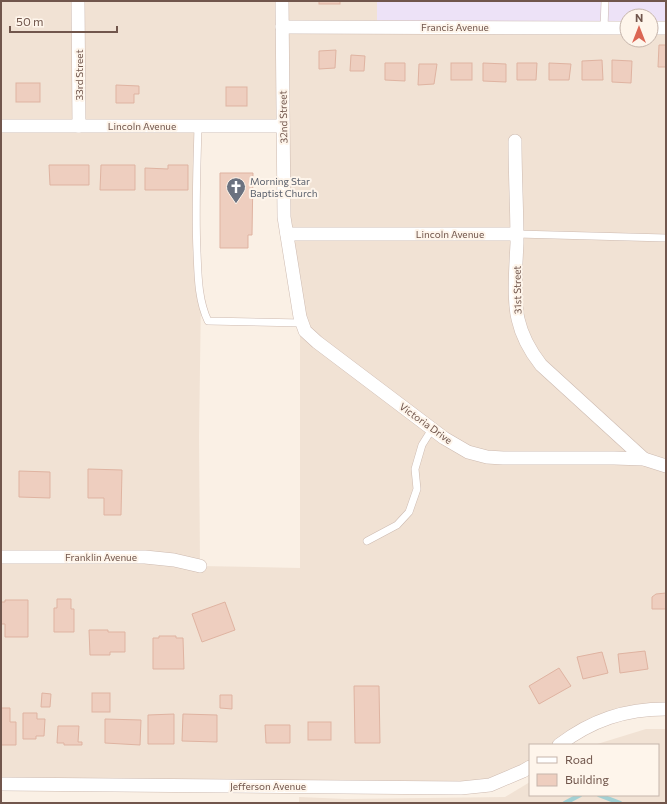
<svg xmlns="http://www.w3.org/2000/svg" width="667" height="804" viewBox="0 0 667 804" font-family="Commissioner,sans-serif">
	<rect width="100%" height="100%" fill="#faf0e5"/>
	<g fill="#f1e2d4" fill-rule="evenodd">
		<path d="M 1,1 L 377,1 L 377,26 L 627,28 L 627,40 L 651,40 L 651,28 L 666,28 L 666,709 L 628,712 L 559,745 L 530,745 L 530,767 L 490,785 L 1,784 ZM 199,126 L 283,126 L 287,234 L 300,317 L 300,568 L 200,566 L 199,436 L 201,297 L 199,238 Z"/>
		<polygon points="646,729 666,729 666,803 299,803 299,797 346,799 505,797 530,782 530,795 658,795 658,745 594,745"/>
	</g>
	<polygon fill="#ede2f7" points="377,1 666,1 666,28 651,28 651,16 627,16 627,28 377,27"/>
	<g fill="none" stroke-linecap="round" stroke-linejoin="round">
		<g stroke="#a2d0d3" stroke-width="4.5">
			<polyline points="599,795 620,803"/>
			<polyline points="565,803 580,795"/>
		</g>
	</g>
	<g fill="#eecebf" stroke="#dfb3a1">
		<rect x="319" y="1" width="21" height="3"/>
		<polygon points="659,45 666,45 666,67 658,67"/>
		<polygon points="336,50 335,68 319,69 319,51"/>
		<polygon points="351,55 365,56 364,71 350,71"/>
		<polygon points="602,60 603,80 582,80 582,61"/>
		<polygon points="612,60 632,61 631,83 612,82"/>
		<polygon points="385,63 405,63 405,81 385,80"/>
		<rect x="451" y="63" width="21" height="17"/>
		<polygon points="483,63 506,64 506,82 483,81"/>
		<polygon points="517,63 537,63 536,80 517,80"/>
		<polygon points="549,63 571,64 569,80 549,80"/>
		<polygon points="419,64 437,64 434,84 418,85"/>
		<rect x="16" y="83" width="24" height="19"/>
		<polygon points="116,85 139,86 139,94 134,94 134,103 116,103"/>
		<rect x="226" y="87" width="21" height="19"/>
		<polygon points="49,165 89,165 89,185 50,185"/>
		<polygon points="101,165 135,165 135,190 100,190"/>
		<polygon points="168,165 188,165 188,190 145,190 145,168 168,169"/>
		<polygon points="220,173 253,173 252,235 248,235 248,248 220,248"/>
		<polygon points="88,469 122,470 121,515 104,515 104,498 88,498"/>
		<polygon points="19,471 50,472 50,498 19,497"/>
		<polygon points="666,593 666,609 652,609 652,597 656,594"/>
		<polygon points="57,599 71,599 71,609 74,609 74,632 54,632 54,608 57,608"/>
		<polygon points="5,600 28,600 28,637 5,637 5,624 1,624 1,602 5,602"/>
		<polygon points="225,602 235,630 202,642 192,614"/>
		<polygon points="89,630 108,630 108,632 125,632 125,652 110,652 110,655 90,655"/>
		<polygon points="159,636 176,636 176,638 183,638 184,669 153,669 153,638 159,638"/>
		<polygon points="645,651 648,669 620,673 618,654"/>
		<polygon points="602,652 608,673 583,679 577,657"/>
		<polygon points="559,668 571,686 539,704 529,686"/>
		<polygon points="354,686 379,686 380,743 355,743"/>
		<polygon points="42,693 51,694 50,707 41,707"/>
		<rect x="92" y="693" width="18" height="19"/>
		<polygon points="220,695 232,695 232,709 220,708"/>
		<polygon points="1,708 10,708 10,722 16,722 16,745 1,745"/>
		<polygon points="23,713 37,713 37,719 45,719 44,736 36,736 36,739 23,739"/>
		<polygon points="174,714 174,744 148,744 148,715"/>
		<polygon points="183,714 217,715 217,742 182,741"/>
		<polygon points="105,719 141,720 140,745 105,743"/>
		<rect x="308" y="722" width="23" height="18"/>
		<polygon points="265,725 290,725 290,743 266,743"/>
		<polygon points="58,726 79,726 78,742 82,742 82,745 64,745 64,743 57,743"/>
	</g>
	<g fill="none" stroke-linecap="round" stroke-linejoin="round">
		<g stroke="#cdbab0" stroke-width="8">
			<g id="lane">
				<polyline points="604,28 605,1"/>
				<path d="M 198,126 C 197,168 195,210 197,252 C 198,275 198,300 208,321 L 302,323"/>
				<polyline points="517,234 666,238"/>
				<polyline points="367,541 397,525 409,512 417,489 415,469 422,445 432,429"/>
			</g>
		</g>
		<g stroke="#cdbab0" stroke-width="14">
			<g id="street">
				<polyline points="78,1 79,126"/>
				<polyline points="282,1 284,217 300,317 305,331 317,342 444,438 468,452 487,457 503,458 614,458 644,459 666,466"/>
				<polyline points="282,27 627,28"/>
				<polyline points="651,28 666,28"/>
				<polyline points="1,126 283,126"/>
				<path d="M 515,141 C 515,175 517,209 517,243 C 516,264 513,299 518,319 C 522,337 530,351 541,365 L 644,459"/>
				<polyline points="287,234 517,234"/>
				<polyline points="1,557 145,557 174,560 200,566"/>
				<path d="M 559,745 C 592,720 625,709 666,709"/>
				<polyline points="1,784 461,788 490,785 523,771 530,767"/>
			</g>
		</g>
		<use href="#lane" stroke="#fff" stroke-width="7"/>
		<use href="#street" stroke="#fff" stroke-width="13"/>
	</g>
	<defs>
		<g id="church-pin" transform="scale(1)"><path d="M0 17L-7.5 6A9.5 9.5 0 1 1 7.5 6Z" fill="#6b7280" stroke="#fef5eb"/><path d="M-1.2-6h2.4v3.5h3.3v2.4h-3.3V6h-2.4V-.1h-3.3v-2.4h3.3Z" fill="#fff"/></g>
	</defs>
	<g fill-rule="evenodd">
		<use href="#church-pin" x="236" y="187"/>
	</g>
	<g text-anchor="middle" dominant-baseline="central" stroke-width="4" stroke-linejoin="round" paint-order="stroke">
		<g font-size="10" fill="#71564c" stroke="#fef5eb">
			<text x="455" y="27">Francis Avenue</text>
			<text transform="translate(79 75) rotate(-90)">33rd Street</text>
			<text transform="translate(283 117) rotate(-91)">32nd Street</text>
			<text x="142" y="126">Lincoln Avenue</text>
			<text x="450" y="234">Lincoln Avenue</text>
			<text transform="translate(517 290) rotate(-91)">31st Street</text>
			<text transform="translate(426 423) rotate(36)">Victoria Drive</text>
			<text x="101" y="557">Franklin Avenue</text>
			<text x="268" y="786">Jefferson Avenue</text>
		</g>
		<g font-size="10" fill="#5b616d" stroke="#fef5eb" text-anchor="start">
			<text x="250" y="181">Morning Star<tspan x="250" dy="12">Baptist Church</tspan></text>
		</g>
	</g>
	<rect width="667" height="804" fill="none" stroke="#71564c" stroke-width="4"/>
	<rect x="529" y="744" width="130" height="52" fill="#fef5eb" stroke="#c6b5ab"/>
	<rect x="537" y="757" width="20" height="6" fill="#ffffff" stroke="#c6b5ab"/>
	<text x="565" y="764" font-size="12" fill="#71564c">Road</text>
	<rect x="537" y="774" width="20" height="12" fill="#eecebf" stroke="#c6b5ab"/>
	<text x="565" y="784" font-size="12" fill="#71564c">Building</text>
	<g transform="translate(639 28)"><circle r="19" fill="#fef5eb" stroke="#c6b5ab"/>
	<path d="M0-3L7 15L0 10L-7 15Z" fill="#db6654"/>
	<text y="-6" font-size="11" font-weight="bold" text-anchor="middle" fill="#71564c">N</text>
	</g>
	<path d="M10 26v6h107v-6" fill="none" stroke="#71564c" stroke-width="2"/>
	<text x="16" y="26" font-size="12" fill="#71564c" stroke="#fef5eb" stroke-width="3" paint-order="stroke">50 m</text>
</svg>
